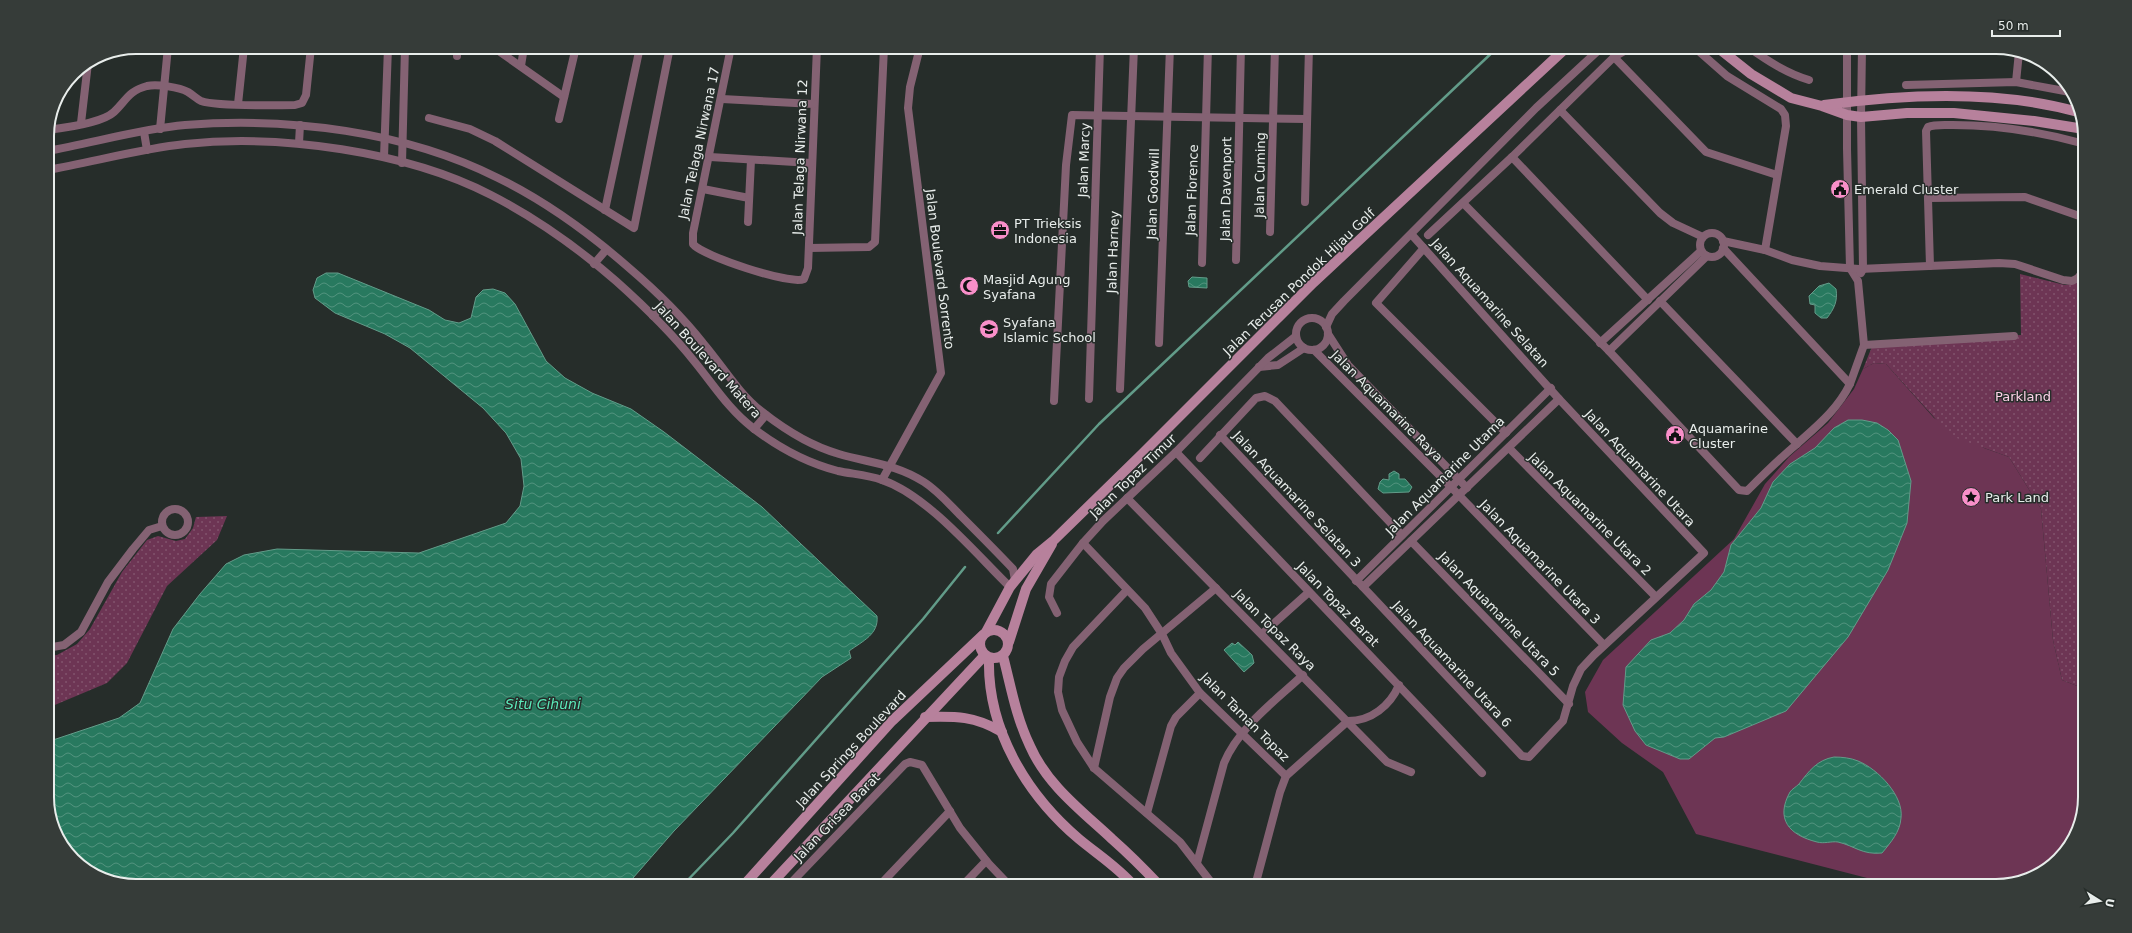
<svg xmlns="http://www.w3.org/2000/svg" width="2132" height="933" viewBox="0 0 2132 933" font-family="'DejaVu Sans',sans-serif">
	<defs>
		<pattern id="park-dots" width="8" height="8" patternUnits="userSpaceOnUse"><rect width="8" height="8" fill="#6d3554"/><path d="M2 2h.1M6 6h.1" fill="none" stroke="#82536d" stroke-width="1.8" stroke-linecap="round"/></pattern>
		<pattern id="water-waves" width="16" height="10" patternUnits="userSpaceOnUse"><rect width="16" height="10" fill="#28795f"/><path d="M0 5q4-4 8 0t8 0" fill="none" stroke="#52937e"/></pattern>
	</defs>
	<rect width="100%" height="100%" fill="#262d2a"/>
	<polygon fill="#6d3554" points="1874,363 1886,364 1934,418 1984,448 2009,457 2041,509 2053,640 2062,680 2085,689 2085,796 2078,831 2045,871 1996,886 1898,886 1696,834 1663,772 1622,743 1588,712 1585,692 1603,660 1734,539 1765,484 1789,457 1828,423 1854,389 1863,369"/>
	<g fill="url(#park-dots)">
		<polygon points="2085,272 2085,689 2062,680 2053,640 2041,509 2009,457 1951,436 1886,364 1874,363 1863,369 1873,344 2021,335 2020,274 2065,285 2077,283"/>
		<polygon points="227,516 217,540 167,586 127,663 107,683 50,707 47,707 47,656 57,655 77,644 90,629 122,572 147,540 158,536 176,541 185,539 193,528 196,517"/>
	</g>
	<g fill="url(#water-waves)" stroke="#629c89">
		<path d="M 326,273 L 338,273 L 429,310 L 445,320 L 459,323 L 471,318 L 476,297 L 483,290 L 493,289 L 505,293 L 515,304 L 546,361 L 565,378 L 592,393 L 631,409 L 664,432 L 762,507 L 877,616 C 879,634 863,641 849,651 L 851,658 L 822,677 L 674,831 L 626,886 L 137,886 L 102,879 L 65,851 L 47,803 L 47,742 L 119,718 L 140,703 L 173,629 L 200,594 L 226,564 L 244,555 L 277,549 L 419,553 L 506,523 L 520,506 L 524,486 L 521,459 L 506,433 L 483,408 L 410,348 L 385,334 L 335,313 L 315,298 L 313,290 L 317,278 Z"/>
		<polygon points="1192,277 1207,278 1207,288 1189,287 1188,281"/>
		<path d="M 1829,283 L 1836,289 C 1838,301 1834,309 1827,318 L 1821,318 L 1815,313 L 1815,305 L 1810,304 L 1809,296 L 1819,286 Z"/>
		<polygon points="1848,420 1862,420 1877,423 1888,430 1898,440 1911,481 1907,523 1888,570 1848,637 1786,711 1724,737 1715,738 1689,759 1680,759 1646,745 1635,731 1623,705 1626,667 1651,640 1670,633 1684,620 1694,604 1711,590 1724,572 1731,545 1761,508 1773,482 1790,464 1815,448 1834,428"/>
		<polygon points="1394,471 1399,474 1399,479 1405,479 1412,487 1409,492 1383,493 1378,489 1380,482 1383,479 1389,480 1389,474"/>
		<polygon points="1238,642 1252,655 1254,663 1244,672 1224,650 1232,643 1235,645"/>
		<path d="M 1834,757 C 1842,757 1851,758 1858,761 C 1878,769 1904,796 1901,818 C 1900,832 1891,842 1882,853 C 1862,855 1855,846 1838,842 C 1831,841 1824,844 1817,842 C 1789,835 1775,819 1790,792 C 1792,789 1796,787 1799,784 C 1809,771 1817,760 1834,757 Z"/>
	</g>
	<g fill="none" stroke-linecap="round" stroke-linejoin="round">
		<g stroke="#629c89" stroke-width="2.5">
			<polyline points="998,533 1099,424 1498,47"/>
			<polyline points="682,886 733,833 923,619 965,567"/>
		</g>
		<g stroke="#846273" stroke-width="8">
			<polyline points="493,47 564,97"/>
			<path d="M 731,47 L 693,233 L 693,244 C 702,256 790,285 804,279 L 808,268 L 817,47"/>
			<polyline points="1694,47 1727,76 1781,109 1785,115 1786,126 1765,250"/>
			<path d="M 1748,47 C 1768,61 1786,73 1809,80"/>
			<polyline points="1847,47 1847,149 1850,268 1858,281 1864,345 1850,384"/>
			<polyline points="457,56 457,47"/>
			<polyline points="1614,57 1706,152 1777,175"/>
			<polyline points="521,66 524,47"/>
			<polyline points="2016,82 2019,52"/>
			<polyline points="1906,85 2016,82 2070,92"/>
			<polyline points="722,99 814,104"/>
			<polyline points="238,104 244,47"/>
			<polyline points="1560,110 1660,213 1673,223 1703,237"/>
			<polyline points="429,118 470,129 495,141 634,228 670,47"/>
			<polyline points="559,119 576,47"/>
			<polyline points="81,123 88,63"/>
			<polyline points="160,129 168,47"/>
			<path d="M 47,130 C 64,128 102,123 114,112 C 126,101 128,91 147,86 C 157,84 179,87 188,92 C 193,95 197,99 201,101 C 218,107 274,105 295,105 L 302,103 L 306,95 L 311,47"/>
			<polyline points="144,132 147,150"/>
			<polyline points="299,143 300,125"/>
			<path d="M 47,151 C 93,143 139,129 185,125 C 289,117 405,131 498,178 C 545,201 589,233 628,267 C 655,290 681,315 703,343 C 722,365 738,393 761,411 C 785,430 810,446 839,454 C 870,463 896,464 924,482 C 938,491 950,505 961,516 C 979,534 996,551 1013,569 L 1015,580"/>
			<polyline points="384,157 388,47"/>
			<polyline points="710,157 811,163"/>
			<polyline points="1512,157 1648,300"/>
			<polyline points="402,163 405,47"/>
			<path d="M 47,170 C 93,162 139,149 185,144 C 280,134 406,151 491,195 C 536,218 578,248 616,281 C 644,306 671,332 694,361 C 713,384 729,410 753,428 C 779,448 807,463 838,471 C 852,474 868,475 882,480 C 927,495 975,553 1010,587"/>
			<polyline points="703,189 749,198"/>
			<polyline points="1928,198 2025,197 2085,218"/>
			<polyline points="1305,202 1309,47"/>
			<path d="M 1463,203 L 1609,351 L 1739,490 L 1747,491 C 1763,475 1779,459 1797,444 C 1818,425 1837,410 1850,384 L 1723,248"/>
			<polyline points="605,210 640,47"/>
			<polyline points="748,222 751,160"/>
			<polyline points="1270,232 1275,47"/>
			<circle cx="1712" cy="245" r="12"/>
			<polyline points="1428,235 1512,157 1614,57 1631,47"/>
			<polyline points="1723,241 1765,250 1792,260 1820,266 1859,269 1999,263 2015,264 2063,280 2072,281 2078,278 2085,269"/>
			<polyline points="809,248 869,247 875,242 884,47"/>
			<polyline points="1424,248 1376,303 1506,433"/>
			<polyline points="1236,260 1241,47"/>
			<polyline points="1202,263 1208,47"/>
			<polyline points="594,264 606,250"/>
			<path d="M 1930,266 L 1926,131 L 1928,127 C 1935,124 1945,125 1953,125 C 1998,125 2042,132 2085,144"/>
			<polyline points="1861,273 1863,269 1861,117 1862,47"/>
			<polyline points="1660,301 1797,444"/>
			<polyline points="653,316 666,303"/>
			<circle cx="1312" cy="334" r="16"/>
			<polyline points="1326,327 1332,314 1344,301 1536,108 1602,47"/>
			<polyline points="1328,334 1348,365 1467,488"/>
			<polyline points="1159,343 1170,47"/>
			<polyline points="1600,343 1701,251"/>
			<polyline points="1864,345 2014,336"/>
			<polyline points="1314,350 1451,487 1604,645"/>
			<polyline points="1609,351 1707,256"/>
			<polyline points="1259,367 1278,365 1304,348"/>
			<polyline points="1120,389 1134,47"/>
			<polyline points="1089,399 1100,47"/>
			<polyline points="1054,401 1066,165 1072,115 1306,119"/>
			<polyline points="754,429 766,415"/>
			<polyline points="1220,435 1522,756 1529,757 1563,721 1573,686 1581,669 1594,655 1704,553 1559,399 1412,235"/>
			<polyline points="1509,448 1655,596"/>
			<polyline points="1176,452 1482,773"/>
			<polyline points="1200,458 1256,398 1265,396 1275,401 1402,535"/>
			<polyline points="882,480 941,373 908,108 910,87 920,47"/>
			<polyline points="1127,498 1387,762 1411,772"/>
			<circle cx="175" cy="522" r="13"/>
			<polyline points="1411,541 1569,704"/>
			<polyline points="1083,543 1145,608 1162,634 1171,653 1200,693 1286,776"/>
			<polyline points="1356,581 1551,388"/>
			<polyline points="1363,587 1559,399"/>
			<polyline points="1127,590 1073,647 1065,661 1059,677 1058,692 1062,710 1077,742 1094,768 1180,842 1214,886"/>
			<polyline points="1057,613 1049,597 1051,584 1083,543 1103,521 1176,452 1268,358 1295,337"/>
			<polyline points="1262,634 1309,592"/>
			<polyline points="47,648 64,645 81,632 108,582 133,549 149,530 162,526"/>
			<polyline points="1094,768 1110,697 1117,678 1124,668 1143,649 1216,588"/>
			<polyline points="1147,813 1171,726 1176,717 1200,693"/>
			<path d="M 1197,863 L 1224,763 C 1239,727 1275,701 1303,675"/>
			<polyline points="788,886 905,764 910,762 922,765 960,828 989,864 1010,886"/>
			<polyline points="879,886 950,811"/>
			<polyline points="962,886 986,861"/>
			<path d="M 1255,886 L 1280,792 L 1286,776 L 1348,721 C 1371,721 1390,706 1399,685"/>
		</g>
		<g stroke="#b7819c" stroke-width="10">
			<polyline points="1717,47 1751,74 1791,98 1822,106 1847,115 1861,117 1907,113 1954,113 2034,121 2084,129"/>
			<path d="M 1824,105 C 1904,94 2000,90 2078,112"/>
			<circle cx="994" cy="644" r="14"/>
			<polyline points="986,632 1010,587 1037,554 1054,540 1142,454 1313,283 1567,47"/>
			<polyline points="1009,642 1026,589 1052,544"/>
			<path d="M 1003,656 C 1011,687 1016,717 1030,746 C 1047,785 1082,811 1112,839 C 1129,854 1145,870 1160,886"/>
			<path d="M 989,658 C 987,729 1026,794 1079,839 C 1097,854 1119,868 1134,886"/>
			<path d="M 925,717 C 956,716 975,716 1002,732"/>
			<polyline points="743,886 892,721 983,635"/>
			<polyline points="769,886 985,655"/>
		</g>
	</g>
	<defs>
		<g id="civic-disc" transform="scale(1)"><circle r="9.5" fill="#f98fc9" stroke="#262d2a"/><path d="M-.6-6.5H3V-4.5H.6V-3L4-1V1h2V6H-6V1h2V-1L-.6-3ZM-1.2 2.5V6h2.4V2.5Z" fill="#111"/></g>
		<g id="office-disc" transform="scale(1)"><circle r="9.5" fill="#f98fc9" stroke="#262d2a"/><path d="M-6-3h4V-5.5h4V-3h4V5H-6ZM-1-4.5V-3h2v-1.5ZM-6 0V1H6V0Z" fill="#111"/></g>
		<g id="mosque-disc" transform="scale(1)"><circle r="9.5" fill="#f98fc9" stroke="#262d2a"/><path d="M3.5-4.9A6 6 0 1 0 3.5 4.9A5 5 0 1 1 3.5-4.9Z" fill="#111"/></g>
		<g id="school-disc" transform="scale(1)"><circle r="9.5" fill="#f98fc9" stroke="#262d2a"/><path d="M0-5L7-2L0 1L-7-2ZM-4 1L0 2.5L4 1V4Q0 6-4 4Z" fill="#111"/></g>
		<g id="sight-disc" transform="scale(1)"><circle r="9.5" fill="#f98fc9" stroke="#262d2a"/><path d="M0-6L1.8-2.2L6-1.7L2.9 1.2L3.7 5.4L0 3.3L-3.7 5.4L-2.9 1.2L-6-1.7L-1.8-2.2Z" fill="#111"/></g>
	</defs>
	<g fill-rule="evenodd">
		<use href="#civic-disc" x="1840" y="189"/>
		<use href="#office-disc" x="1000" y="230"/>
		<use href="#mosque-disc" x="969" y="286"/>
		<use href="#school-disc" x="989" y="329"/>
		<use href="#civic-disc" x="1675" y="435"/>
		<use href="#sight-disc" x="1971" y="497"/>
	</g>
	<g text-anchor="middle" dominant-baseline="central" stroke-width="3" stroke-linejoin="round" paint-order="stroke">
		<g font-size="13" fill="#e8edeb" stroke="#262d2a">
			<text transform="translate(699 143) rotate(-78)">Jalan Telaga Nirwana 17</text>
			<text transform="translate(800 157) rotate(-88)">Jalan Telaga Nirwana 12</text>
			<text transform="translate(1084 160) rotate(-88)">Jalan Marcy</text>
			<text transform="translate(1260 175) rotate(-89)">Jalan Cuming</text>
			<text transform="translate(1226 189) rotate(-89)">Jalan Davenport</text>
			<text transform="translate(1192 190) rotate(-88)">Jalan Florence</text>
			<text transform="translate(1153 194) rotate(-88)">Jalan Goodwill</text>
			<text transform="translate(1113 252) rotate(-88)">Jalan Harney</text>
			<text transform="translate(940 269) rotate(83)">Jalan Boulevard Sorrento</text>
			<text transform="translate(1299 282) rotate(-44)">Jalan Terusan Pondok Hijau Golf</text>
			<text transform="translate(1490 303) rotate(48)">Jalan Aquamarine Selatan</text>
			<text transform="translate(708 360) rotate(48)">Jalan Boulevard Matera</text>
			<text transform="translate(1387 406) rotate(45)">Jalan Aquamarine Raya</text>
			<text transform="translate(1640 468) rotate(47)">Jalan Aquamarine Utara</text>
			<text transform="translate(1133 476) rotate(-44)">Jalan Topaz Timur</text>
			<text transform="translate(1445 476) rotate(-45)">Jalan Aquamarine Utama</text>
			<text transform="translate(1297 499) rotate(47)">Jalan Aquamarine Selatan 3</text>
			<text transform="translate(1590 514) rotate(45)">Jalan Aquamarine Utara 2</text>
			<text transform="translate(1540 562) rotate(46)">Jalan Aquamarine Utara 3</text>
			<text transform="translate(1338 604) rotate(46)">Jalan Topaz Barat</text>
			<text transform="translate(1499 614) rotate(46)">Jalan Aquamarine Utara 5</text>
			<text transform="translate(1275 630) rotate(45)">Jalan Topaz Raya</text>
			<text transform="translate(1452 664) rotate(47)">Jalan Aquamarine Utara 6</text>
			<text transform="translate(1245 717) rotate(45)">Jalan Taman Topaz</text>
			<text transform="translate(851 749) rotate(-47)">Jalan Springs Boulevard</text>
			<text transform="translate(837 817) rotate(-46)">Jalan Grisea Barat</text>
		</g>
		<g font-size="13" fill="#e8edeb" stroke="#262d2a" text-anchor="start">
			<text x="1854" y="189">Emerald Cluster</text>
			<text x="1014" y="223">PT Trieksis<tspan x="1014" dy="15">Indonesia</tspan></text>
			<text x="983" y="279">Masjid Agung<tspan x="983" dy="15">Syafana</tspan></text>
			<text x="1003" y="322">Syafana<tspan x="1003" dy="15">Islamic School</tspan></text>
			<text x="1689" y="428">Aquamarine<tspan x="1689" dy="15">Cluster</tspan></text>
			<text x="1985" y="497">Park Land</text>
		</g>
		<g font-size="13" fill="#fdd1e7" stroke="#262d2a">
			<text x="2023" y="396">Parkland</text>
		</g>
		<g font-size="14" font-style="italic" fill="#5beaba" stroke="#262d2a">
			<text x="543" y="704">Situ Cihuni</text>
		</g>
	</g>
	<path d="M0 0H2132V933H0ZM136 54H1996A82 82 0 0 1 2078 136V797A82 82 0 0 1 1996 879H136A82 82 0 0 1 54 797V136A82 82 0 0 1 136 54Z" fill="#363c39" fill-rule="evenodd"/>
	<path fill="none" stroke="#e8edeb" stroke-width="2" d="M136 54H1996A82 82 0 0 1 2078 136V797A82 82 0 0 1 1996 879H136A82 82 0 0 1 54 797V136A82 82 0 0 1 136 54Z"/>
	<g transform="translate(2100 901) rotate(101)" stroke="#262d2a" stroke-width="3" paint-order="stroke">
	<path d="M0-3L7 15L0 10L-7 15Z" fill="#e8edeb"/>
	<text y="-6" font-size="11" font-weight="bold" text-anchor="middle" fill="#e8edeb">U</text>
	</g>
	<path d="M1992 30v6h68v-6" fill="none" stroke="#e8edeb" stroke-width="2"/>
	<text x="1998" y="30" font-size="12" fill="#e8edeb" stroke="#262d2a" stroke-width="3" paint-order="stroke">50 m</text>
</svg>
